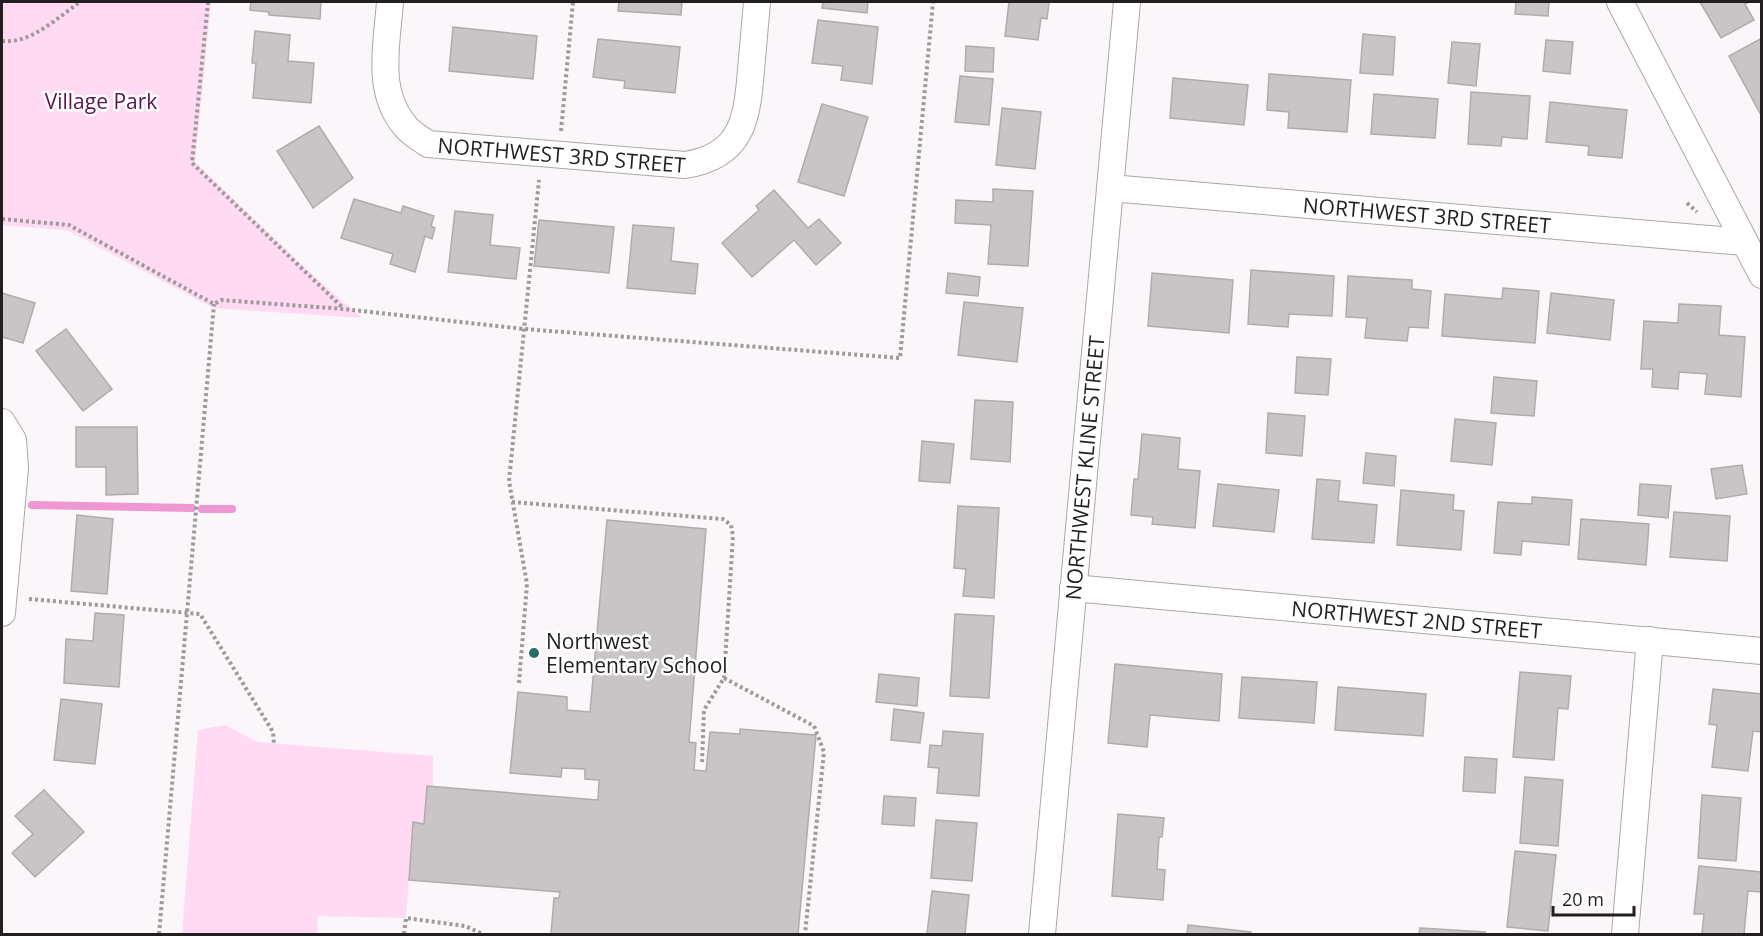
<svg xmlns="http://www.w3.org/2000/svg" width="1763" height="936" viewBox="0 0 1763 936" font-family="'Open Sans',sans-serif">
	<rect width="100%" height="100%" fill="#faf6f9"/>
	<g fill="#ffdaf2">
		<polygon points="2,2 211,2 195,162 306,269 362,318 213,308 67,230 2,225"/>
		<polygon points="225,725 258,742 433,756 433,787 424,824 413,823 406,918 318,916 317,934 182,934 198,730"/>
	</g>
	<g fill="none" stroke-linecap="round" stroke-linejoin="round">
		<g stroke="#ee97d3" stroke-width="8">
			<polyline points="32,505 192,508"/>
			<polyline points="202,509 232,509"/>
		</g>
	</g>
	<g fill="#c9c5c7" stroke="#afabae" stroke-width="1.5">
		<polygon points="251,2 321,2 320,19 269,15 269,12 250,10"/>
		<polygon points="619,2 682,2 681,15 618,11"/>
		<polygon points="823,2 868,2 867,13 822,8"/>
		<polygon points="1009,2 1049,2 1047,19 1041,18 1038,40 1005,36"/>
		<polygon points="1516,2 1549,2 1548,16 1515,14"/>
		<polygon points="1700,2 1749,2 1745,4 1754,20 1721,38"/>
		<polygon points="818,20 878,27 872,84 841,80 843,66 812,63"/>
		<polygon points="453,27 537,36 533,79 449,71"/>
		<polygon points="255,31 290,35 288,61 314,63 311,103 253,98 256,63 252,63"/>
		<polygon points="1363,34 1395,37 1393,75 1360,73"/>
		<polygon points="1762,38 1762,117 1729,56"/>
		<polygon points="598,39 680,47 675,93 624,88 625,81 593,77"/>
		<polygon points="1546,40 1573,42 1570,74 1543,71"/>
		<polygon points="1452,42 1480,44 1476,86 1448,83"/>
		<polygon points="966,46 994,48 993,72 965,71"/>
		<polygon points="1269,74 1351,80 1347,132 1288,128 1289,112 1267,110"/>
		<polygon points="960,76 993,79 989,125 955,122"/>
		<polygon points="1173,78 1248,85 1244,125 1170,118"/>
		<polygon points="1471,92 1530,96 1527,139 1502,137 1501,146 1468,144"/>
		<polygon points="1374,94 1438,99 1435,138 1371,134"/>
		<polygon points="1550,102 1627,110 1622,158 1588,155 1589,146 1546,142"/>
		<polygon points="822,104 868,117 844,196 798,182"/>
		<polygon points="1002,108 1041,112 1035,169 996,165"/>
		<polygon points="319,126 353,178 313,208 277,151"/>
		<polygon points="993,189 1033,191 1028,266 988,264 991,225 955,223 956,200 993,202"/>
		<polygon points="774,190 808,228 819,219 841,243 816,265 794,240 752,277 722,243 759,210 756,206"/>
		<polygon points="354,199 401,213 403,206 434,216 431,226 435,228 432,239 425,236 415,272 390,264 393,254 341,238"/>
		<polygon points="455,211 493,215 490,245 520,248 516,279 448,272"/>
		<polygon points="539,220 614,227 609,273 534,266"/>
		<polygon points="633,225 674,228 671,261 698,264 695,294 627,288"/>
		<polygon points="1251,270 1334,276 1332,316 1289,314 1288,327 1248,324"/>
		<polygon points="948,273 980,277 978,296 946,293"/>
		<polygon points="1152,273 1233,280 1229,333 1148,326"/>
		<polygon points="1348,276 1412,280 1412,289 1431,291 1428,328 1409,327 1407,341 1365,338 1367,318 1346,317"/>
		<polygon points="1503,288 1539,291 1535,343 1442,336 1445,294 1502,299"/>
		<polygon points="2,293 35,303 23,343 2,337"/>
		<polygon points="1551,293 1614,300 1610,340 1547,333"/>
		<polygon points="964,302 1023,308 1017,362 958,355"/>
		<polygon points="1679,304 1721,306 1719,335 1745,337 1741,397 1705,394 1707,374 1679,372 1678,389 1652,387 1653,369 1641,369 1644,321 1678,323"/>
		<polygon points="66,329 112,389 83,411 36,351"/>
		<polygon points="1297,357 1331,359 1328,395 1295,393"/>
		<polygon points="1494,377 1537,381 1534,416 1491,413"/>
		<polygon points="975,400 1013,402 1010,462 971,459"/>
		<polygon points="1268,413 1305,416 1302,456 1266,453"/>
		<polygon points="1455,419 1496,423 1492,465 1451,461"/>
		<polygon points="76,427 137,427 138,494 106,495 106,467 76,467"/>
		<polygon points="1142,434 1180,438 1178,469 1200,471 1195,528 1152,524 1153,517 1131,515 1134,479 1138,479"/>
		<polygon points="922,441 954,444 950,483 919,481"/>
		<polygon points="1366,453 1396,456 1394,486 1363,483"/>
		<polygon points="1742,465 1747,494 1716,499 1711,469"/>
		<polygon points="1317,479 1340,481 1338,501 1377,505 1374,543 1312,539"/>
		<polygon points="1218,484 1279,490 1274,532 1213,526"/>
		<polygon points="1640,484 1671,486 1668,518 1638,515"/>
		<polygon points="1401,490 1454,495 1453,510 1464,511 1461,550 1397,545"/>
		<polygon points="1532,497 1572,500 1569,545 1522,541 1521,555 1494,553 1498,502 1532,504"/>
		<polygon points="958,506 999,508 994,598 963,596 966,569 954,568"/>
		<polygon points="1674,512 1730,516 1727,561 1670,557"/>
		<polygon points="77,515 113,519 107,594 71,591"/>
		<polygon points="1581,519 1649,524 1646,565 1578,559"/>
		<polygon points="607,520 706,529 689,742 696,743 694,770 706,771 710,732 740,734 740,729 816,735 798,934 551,934 554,898 559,898 560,892 409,880 413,822 424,824 427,786 598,800 599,780 585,779 585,769 562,768 561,777 510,773 518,692 567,697 567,710 590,712"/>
		<polygon points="95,613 124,615 119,687 64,683 66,639 93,641"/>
		<polygon points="955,614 994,616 989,698 950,696"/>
		<polygon points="1115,664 1222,674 1219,721 1150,715 1147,747 1108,743"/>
		<polygon points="1520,672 1571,676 1568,709 1558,708 1554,760 1513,757"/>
		<polygon points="879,674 919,678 917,706 876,702"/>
		<polygon points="1242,677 1317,682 1314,723 1239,718"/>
		<polygon points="1338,687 1426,694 1423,736 1335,730"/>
		<polygon points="1713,689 1762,694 1762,732 1753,731 1748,771 1712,767 1717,725 1709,724"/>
		<polygon points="61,699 102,704 95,764 54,760"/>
		<polygon points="894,709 924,713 920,743 891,740"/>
		<polygon points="943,731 983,734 979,796 937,793 939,768 928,767 930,745 942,746"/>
		<polygon points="1465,757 1497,759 1495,793 1463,791"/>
		<polygon points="1525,777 1563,780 1558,846 1520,843"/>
		<polygon points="44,790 84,832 35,877 12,853 33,834 15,816"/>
		<polygon points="1702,795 1741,798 1736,861 1698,858"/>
		<polygon points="884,796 916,798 914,826 882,824"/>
		<polygon points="1118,814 1164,818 1162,837 1159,837 1157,869 1165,870 1163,900 1112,896"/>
		<polygon points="936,820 977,823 972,881 931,878"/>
		<polygon points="1515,851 1556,855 1548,931 1507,927"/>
		<polygon points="1699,866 1762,872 1762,892 1748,891 1744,934 1702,934 1704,914 1694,914"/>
		<polygon points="932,891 969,895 965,934 927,934"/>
		<polygon points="1188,925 1251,932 1251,934 1187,934"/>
		<polygon points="1420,928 1485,932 1485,934 1419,934"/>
	</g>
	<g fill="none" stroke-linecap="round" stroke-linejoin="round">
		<g stroke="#aba7aa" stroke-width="28">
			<g id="street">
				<path id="s1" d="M 390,2 C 387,44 375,92 406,127 C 412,134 421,139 428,144 L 685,165 C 742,156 747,120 751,70 C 753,47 755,24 757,2"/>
				<polyline points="1620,2 1762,275"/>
				<path id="s2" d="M 1110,188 L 1744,242"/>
				<polyline points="2,422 13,440 15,468 2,613"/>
				<path id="s3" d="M 1073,588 L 1762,651"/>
				<path id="s4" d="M 1042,934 L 1127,2"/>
				<polyline points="1625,934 1650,640"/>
			</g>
		</g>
		<g stroke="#9d9a9c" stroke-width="4" stroke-dasharray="3 3" stroke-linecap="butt">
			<polyline points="208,2 192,163 343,308"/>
			<path d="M 2,41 C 31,44 57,18 80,2"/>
			<polyline points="561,131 573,2"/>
			<polyline points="1687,203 1697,212"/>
			<polyline points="2,219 69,225 214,304 221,300 344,309 524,329 900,358 933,2"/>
			<polyline points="512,502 723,519 731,525 733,536 724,678 704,710 702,764"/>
			<polyline points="29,599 200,614 273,732 274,744"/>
			<polyline points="724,678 814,726 824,752 805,934"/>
			<polyline points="519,683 527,584 509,481 539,180"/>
			<polyline points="159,934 214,304"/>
			<polyline points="404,934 406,918 465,926 483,934"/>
		</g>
		<use href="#street" stroke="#fff" stroke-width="26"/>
	</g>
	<circle fill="#276f66" stroke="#fff" stroke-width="2" cx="534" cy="653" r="6"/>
	<g text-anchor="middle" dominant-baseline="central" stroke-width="5" stroke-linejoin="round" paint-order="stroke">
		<g font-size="21" fill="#5e124d" stroke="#fff">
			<text x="101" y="101">Village Park</text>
		</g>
		<g font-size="21" fill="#211f20" stroke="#fff">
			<text stroke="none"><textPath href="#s1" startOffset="292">NORTHWEST 3RD STREET</textPath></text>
			<text stroke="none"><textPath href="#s2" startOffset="318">NORTHWEST 3RD STREET</textPath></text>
			<text stroke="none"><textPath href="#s4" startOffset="468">NORTHWEST KLINE STREET</textPath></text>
			<text stroke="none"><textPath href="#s3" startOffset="345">NORTHWEST 2ND STREET</textPath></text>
		</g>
		<g font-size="21" fill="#211f20" stroke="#fff" text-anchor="start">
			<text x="546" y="641">Northwest<tspan x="546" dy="24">Elementary School</tspan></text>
		</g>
	</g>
	<rect width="1763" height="936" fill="none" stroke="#211f20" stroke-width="6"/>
	<path d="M1553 906v9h81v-9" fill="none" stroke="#211f20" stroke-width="3"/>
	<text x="1562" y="906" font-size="18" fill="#211f20" stroke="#ffffff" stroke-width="4.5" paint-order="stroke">20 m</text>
</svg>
